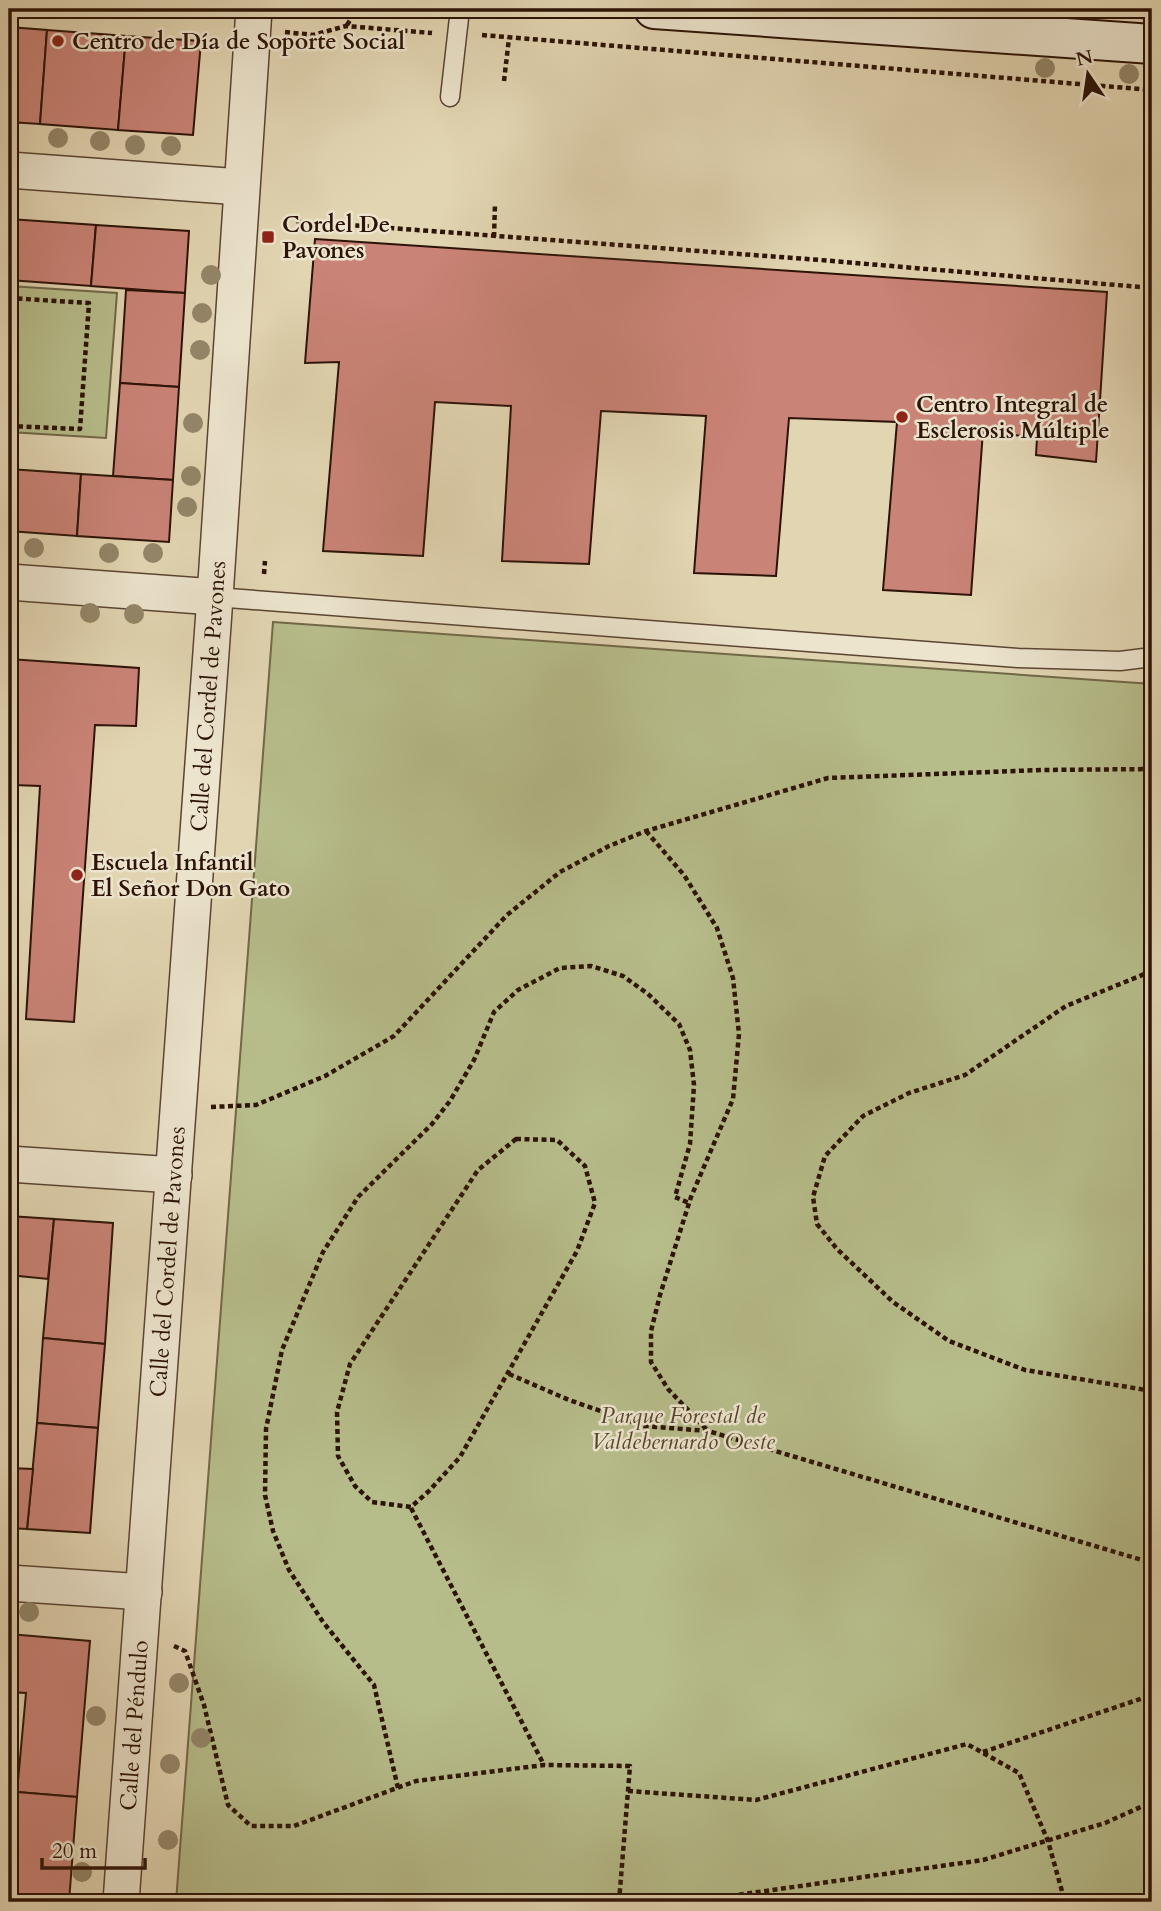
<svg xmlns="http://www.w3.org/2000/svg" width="1161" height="1911" viewBox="0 0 1161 1911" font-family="Cardo,serif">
	<rect width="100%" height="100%" fill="#e2d5b2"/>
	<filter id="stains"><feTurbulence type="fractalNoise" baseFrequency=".00286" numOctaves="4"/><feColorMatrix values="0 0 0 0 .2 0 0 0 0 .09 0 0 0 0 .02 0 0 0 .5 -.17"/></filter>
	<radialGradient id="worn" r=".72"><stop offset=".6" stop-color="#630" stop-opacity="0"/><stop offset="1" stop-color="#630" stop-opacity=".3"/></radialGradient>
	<g fill="#b6bc8a" stroke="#716848" stroke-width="2">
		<polygon points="1014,9 1152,9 1152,19"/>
		<polygon points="9,286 117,293 106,438 9,432"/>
		<polygon points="273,622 1152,684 1152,1902 176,1902"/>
	</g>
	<g fill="#ca8377" stroke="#2c1307" stroke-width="2">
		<polygon points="9,27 47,30 40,124 9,122"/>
		<polygon points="47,30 126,36 118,130 40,124"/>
		<polygon points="126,36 201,41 193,135 118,130"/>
		<polygon points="9,219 96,225 91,286 9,280"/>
		<polygon points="96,225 189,231 185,293 91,286"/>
		<polygon points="315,239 1107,292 1096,462 1036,455 1037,438 983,431 971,595 883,590 897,422 789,418 776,576 694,573 706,416 601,411 589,564 502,561 511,406 435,402 423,556 323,551 339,362 305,363"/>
		<polygon points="126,290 185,293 179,387 120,383"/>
		<polygon points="120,383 179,387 173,480 113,476"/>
		<polygon points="9,469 81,474 77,536 9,531"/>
		<polygon points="81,474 173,480 169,542 77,536"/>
		<polygon points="9,659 139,668 136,726 95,725 74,1022 26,1019 40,786 13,785 9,856"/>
		<polygon points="9,1216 54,1219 48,1279 9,1275"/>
		<polygon points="54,1219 113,1223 105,1344 43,1338"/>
		<polygon points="43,1338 105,1344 98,1428 37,1423"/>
		<polygon points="37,1423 98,1428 90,1533 27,1529"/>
		<polygon points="9,1468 33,1469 27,1529 9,1528"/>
		<polygon points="9,1634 90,1641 77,1797 17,1792 26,1693 9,1692"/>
		<polygon points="17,1792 77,1797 69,1902 9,1902"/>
	</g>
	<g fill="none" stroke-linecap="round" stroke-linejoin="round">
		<g stroke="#5a4432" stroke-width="21">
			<g id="lane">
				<polyline points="450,97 460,9"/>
				<polyline points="215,597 1018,658 1120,661 1152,657"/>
			</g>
		</g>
		<g stroke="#5a4432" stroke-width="38">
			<g id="street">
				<polyline points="9,170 241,187"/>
				<polyline points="9,582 215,597"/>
				<polyline points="9,1164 174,1175"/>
				<polyline points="9,1583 144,1592"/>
				<path id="s1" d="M 121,1902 L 215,597 L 254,9"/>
			</g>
		</g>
		<g stroke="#2c1307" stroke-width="42">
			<polyline id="secondary" points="654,9 1152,44"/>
		</g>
		<g stroke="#2c1307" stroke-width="4.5" stroke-dasharray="5 3.5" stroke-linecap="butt">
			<polyline points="347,25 354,14"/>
			<polyline points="285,32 313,35 346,26 432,33"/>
			<polyline points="482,35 1152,90"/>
			<polyline points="504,81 509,38"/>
			<polyline points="296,221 820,260 1152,288"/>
			<polyline points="494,237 495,204"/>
			<polyline points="9,298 89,303 80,429 9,426"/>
			<polyline points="264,574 265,561"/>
			<polyline points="646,831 684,875 717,928 733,978 739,1034 733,1099 691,1197 660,1295 651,1331 651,1362 668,1389 707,1430"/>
			<polyline points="1152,971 1066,1006 965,1075 909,1093 863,1116 825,1156 813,1197 817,1224 837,1249 893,1302 949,1341 1025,1370 1152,1391"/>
			<polyline points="211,1107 256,1105 325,1076 394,1036 507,915 560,872 609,846 646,831 828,778 1042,770 1152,769"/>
			<polygon points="516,1139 557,1140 585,1166 595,1203 577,1251 460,1457 429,1491 411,1507 372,1502 355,1486 338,1456 337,1412 350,1364 478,1170"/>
			<polyline points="509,1374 569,1400 644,1426 708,1431 1152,1563"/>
			<polyline points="411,1508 544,1765"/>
			<polyline points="174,1646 185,1651 204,1705 228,1805 251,1826 294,1826 416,1781 544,1765 630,1766 619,1902"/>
			<polyline points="983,1752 1152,1695"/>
			<polyline points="398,1788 374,1685 323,1622 289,1570 273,1531 265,1495 266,1429 282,1350 323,1252 358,1197 432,1124 450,1101 474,1060 494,1012 518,990 560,968 591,966 623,976 648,994 679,1024 690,1050 694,1085 690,1144 675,1197 689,1203"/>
			<polyline points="628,1791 756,1800 967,1744 1019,1773 1048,1841 1065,1902"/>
			<polyline points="697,1902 723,1897 983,1860 1105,1823 1152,1802"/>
		</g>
		<use href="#lane" stroke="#ece4cd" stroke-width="18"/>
		<use href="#street" stroke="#ece4cd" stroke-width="35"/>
		<use href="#secondary" stroke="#ece4cd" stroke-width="38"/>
	</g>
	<g fill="#948669">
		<circle cx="1045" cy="68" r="10"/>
		<circle cx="1129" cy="74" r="10"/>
		<circle cx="58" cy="138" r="10"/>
		<circle cx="100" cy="141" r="10"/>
		<circle cx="135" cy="145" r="10"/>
		<circle cx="171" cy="146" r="10"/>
		<circle cx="211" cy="275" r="10"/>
		<circle cx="202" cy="313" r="10"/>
		<circle cx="200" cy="350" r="10"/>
		<circle cx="193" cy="423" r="10"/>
		<circle cx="191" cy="476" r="10"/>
		<circle cx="187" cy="507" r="10"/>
		<circle cx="34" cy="548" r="10"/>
		<circle cx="109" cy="553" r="10"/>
		<circle cx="153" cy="553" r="10"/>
		<circle cx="90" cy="613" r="10"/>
		<circle cx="134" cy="614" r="10"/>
		<circle cx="29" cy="1612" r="10"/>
		<circle cx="179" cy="1683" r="10"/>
		<circle cx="96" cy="1716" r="10"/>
		<circle cx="201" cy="1738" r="10"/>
		<circle cx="170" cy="1764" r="10"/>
		<circle cx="168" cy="1840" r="10"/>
		<circle cx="82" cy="1872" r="10"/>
	</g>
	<g fill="#8f2418" stroke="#ece4cd" stroke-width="2.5">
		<circle cx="58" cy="41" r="7"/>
		<rect x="261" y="230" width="14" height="14" rx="3.5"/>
		<circle cx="902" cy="417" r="7"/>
		<circle cx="77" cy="875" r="7"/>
	</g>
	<g text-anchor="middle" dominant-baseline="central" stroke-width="5" stroke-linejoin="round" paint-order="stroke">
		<g font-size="23" font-weight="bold" fill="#2c1307" stroke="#ece4cd" text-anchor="start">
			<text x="72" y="41">Centro de Día de Soporte Social</text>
			<text x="282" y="224">Cordel De<tspan x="282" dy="26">Pavones</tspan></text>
			<text x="916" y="404">Centro Integral de<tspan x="916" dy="26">Esclerosis Múltiple</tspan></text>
			<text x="91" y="862">Escuela Infantil<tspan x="91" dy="26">El Señor Don Gato</tspan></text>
		</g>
		<g font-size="23" fill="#2c1307" stroke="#ece4cd">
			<text stroke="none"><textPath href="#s1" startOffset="1209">Calle del Cordel de Pavones</textPath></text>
			<text stroke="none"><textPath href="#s1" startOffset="642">Calle del Cordel de Pavones</textPath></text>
			<text stroke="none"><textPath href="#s1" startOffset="177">Calle del Péndulo</textPath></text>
		</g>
		<g font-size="23" font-style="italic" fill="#55462e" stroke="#ece4cd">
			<text x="683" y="1415">Parque Forestal de<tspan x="683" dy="26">Valdebernardo Oeste</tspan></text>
		</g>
	</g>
	<rect width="1161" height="1911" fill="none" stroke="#e2d5b2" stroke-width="35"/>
	<rect x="10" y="10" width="1140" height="1890" fill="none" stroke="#2c1307" stroke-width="3.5"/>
	<rect x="18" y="18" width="1126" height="1876" fill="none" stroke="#2c1307" stroke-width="2"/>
	<g transform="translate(1088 74) rotate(347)" stroke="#ece4cd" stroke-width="5" paint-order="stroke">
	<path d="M0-5L12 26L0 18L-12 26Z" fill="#2c1307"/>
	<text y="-10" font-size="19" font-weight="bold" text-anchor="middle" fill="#2c1307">N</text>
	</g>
	<path d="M42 1858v10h103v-10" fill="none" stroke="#2c1307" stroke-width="3.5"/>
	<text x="52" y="1858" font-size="21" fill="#2c1307" stroke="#ece4cd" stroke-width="5" paint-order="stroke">20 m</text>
	<rect width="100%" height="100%" filter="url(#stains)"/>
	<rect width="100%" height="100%" fill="url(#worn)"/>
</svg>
